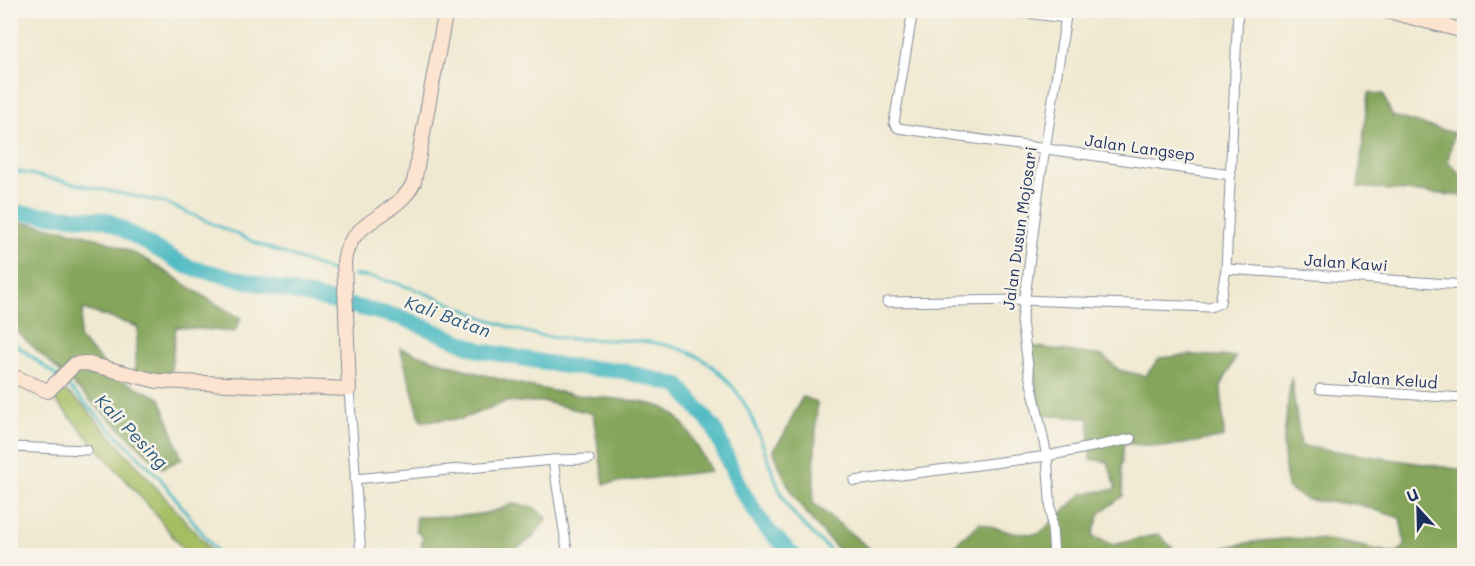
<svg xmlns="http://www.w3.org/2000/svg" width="1475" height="566" viewBox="0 0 1475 566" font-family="Mali,sans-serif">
	<rect width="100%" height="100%" fill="#f7f3e8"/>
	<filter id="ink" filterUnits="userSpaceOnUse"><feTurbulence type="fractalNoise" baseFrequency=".0167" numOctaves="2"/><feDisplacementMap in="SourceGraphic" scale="12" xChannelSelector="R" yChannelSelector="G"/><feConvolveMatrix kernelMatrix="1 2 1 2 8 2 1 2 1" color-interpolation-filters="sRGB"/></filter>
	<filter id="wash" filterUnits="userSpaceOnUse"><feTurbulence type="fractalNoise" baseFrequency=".008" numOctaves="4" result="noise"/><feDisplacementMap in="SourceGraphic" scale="24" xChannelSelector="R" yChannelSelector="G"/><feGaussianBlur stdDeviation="1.35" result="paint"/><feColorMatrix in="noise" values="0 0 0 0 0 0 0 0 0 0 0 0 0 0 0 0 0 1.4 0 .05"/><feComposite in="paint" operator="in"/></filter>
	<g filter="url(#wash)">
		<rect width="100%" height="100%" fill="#f0e9d1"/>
		<polygon fill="#a5be64" stroke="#607661" stroke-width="1.5" points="56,390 68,393 85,407 205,543 213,555 187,555 154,512 53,398"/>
		<g fill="#84a55a" stroke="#506a5c" stroke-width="1.5">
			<polygon points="1368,93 1383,94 1392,116 1454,133 1448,161 1458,172 1464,174 1464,196 1358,187"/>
			<path d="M 10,222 C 56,225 107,237 147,260 C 179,279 208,301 241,318 L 235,332 L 176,327 L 170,378 L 135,373 L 138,327 L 83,309 L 79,338 L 119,379 L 160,398 L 182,459 L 162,468 L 11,326 Z"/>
			<polygon points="1030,346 1103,356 1119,370 1145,376 1160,358 1190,355 1236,357 1221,386 1224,437 1164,447 1124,443 1121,468 1123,496 1100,513 1092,536 1113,545 1158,534 1180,555 922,556 946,552 980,523 1013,533 1039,534 1082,494 1116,489 1108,462 1090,459 1089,418 1039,415"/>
			<path d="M 400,348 C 456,368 512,385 571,394 C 597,399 643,398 666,409 C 687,421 699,451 711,471 L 604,484 L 593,414 L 546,402 L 505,402 L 462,419 L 421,421 Z"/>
			<path d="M 1291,377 L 1301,446 L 1464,470 L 1464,555 L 1209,555 C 1216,548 1235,545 1247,543 C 1307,533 1338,540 1396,554 L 1405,546 L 1400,518 L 1357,504 L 1307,500 L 1287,488 L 1283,445 Z"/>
			<path d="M 803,397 L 817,402 L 813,503 L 878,555 L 844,555 C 811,522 788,496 773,449 C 788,435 791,414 803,397 Z"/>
			<path d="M 512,504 L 533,507 L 547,518 L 532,538 L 508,555 L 464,548 L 440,555 L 419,555 L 423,538 L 416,530 L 416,517 C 446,516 485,519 512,504 Z"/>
		</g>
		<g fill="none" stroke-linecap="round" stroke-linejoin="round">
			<g stroke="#4cbac3" stroke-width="3">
				<polyline points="10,170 166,203 261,245 336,273"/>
				<path d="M 353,275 C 419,280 474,321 538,335 C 587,345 635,333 683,350 C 703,357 719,370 733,387 C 759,419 766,463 784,499 C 795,521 818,538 836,556"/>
				<polyline points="10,340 58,377"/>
				<polyline points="63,381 160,478 220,556"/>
			</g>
			<polyline stroke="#4cbac3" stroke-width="16" points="10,212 107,220 188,267 403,318 482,351 564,366 623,371 679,386 714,428 740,488 765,527 794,556"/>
		</g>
	</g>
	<g filter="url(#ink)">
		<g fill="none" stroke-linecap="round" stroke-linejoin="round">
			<g stroke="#868c98" stroke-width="11">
				<g id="street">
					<polyline points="913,10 894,123 898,128 1231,175"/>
					<polyline points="1002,10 1066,18"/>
					<polyline points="1226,269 1464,285"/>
					<polyline points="887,302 1023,300 1210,307 1220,303 1226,269 1238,10"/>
					<polyline points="349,389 361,556"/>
					<polyline points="1320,389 1464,398"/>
					<polyline points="10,447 87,450"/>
					<polyline points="553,460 589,459"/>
					<polyline points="355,479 553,460 568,556"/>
					<polyline points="854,481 1047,456 1131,439"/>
					<polyline points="1054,556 1047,456 1029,373 1022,321 1039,187 1067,10"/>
				</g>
			</g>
			<g stroke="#868c98" stroke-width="16">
				<g id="secondary">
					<polyline points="1384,10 1464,31"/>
					<path d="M 10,375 L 48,391 L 75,364 L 85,363 L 157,381 L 349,389 L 344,262 C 349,218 397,218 414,182 L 446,10"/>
				</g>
			</g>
			<use href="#street" stroke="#fff" stroke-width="9"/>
			<use href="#secondary" stroke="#fde4d0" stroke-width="14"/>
		</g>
	</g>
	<g text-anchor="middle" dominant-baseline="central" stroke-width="5" stroke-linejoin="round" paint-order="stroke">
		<g font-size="16" fill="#1b2f5e" stroke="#f7f3e8">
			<text transform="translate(1140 147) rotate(8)">Jalan Langsep</text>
			<text transform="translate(1019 228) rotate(-82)">Jalan Dusun Mojosari</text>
			<text transform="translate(1346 262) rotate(4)">Jalan Kawi</text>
			<text transform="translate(1393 379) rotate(4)">Jalan Kelud</text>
		</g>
		<g font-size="18" font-style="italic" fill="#2a597c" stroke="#f7f3e8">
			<text transform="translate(448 316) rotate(20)">Kali Batan</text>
			<text transform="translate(132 431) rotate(46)">Kali Pesing</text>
		</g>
	</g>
	<rect width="1475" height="566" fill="none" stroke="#f7f3e8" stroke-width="36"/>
	<g transform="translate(1418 509) rotate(338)" stroke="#f7f3e8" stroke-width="4.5" paint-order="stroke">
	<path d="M0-4.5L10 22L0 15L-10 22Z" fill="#1b2f5e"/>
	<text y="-9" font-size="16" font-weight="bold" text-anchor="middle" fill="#1b2f5e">U</text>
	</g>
</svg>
